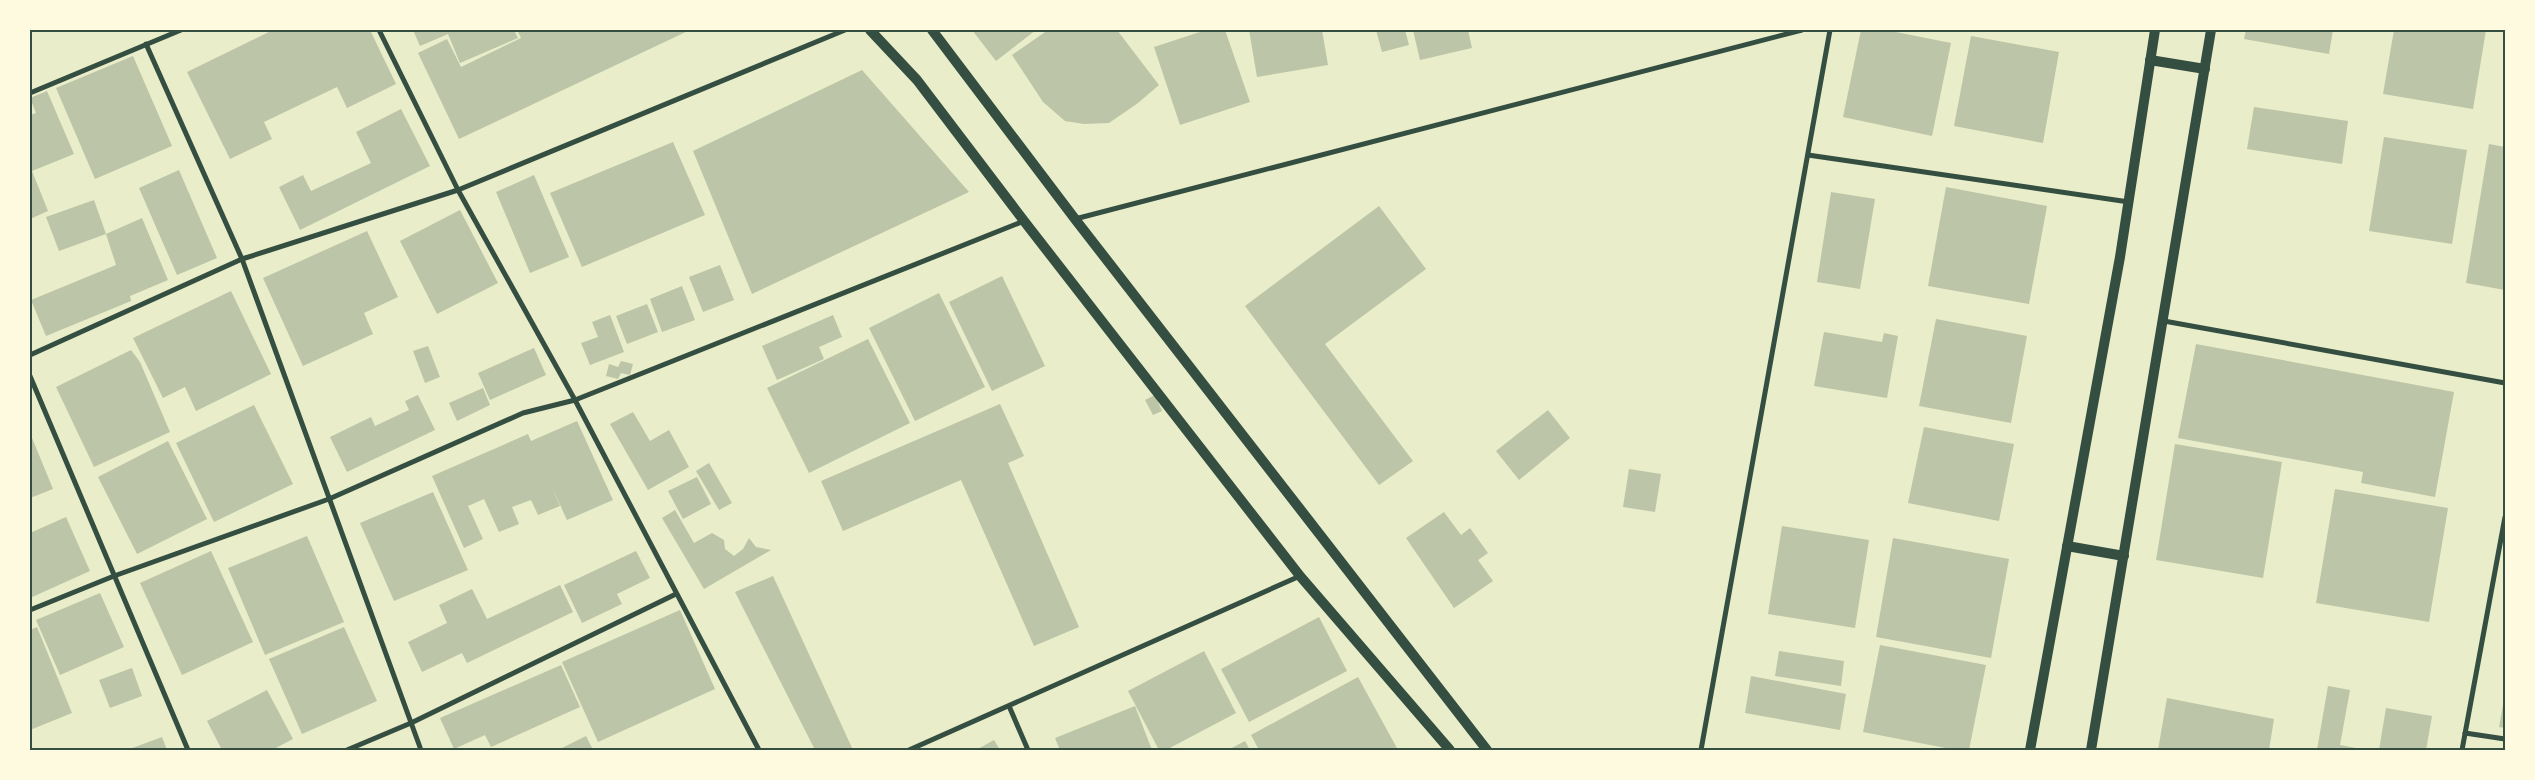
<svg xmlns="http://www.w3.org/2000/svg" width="2535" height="780" viewBox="0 0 2535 780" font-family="Raleway,sans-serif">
	<rect width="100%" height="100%" fill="#e9edc9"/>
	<g fill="#bcc5a7">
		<polygon points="273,30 370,30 396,84 347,108 337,87 264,122 272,139 230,159 187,72"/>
		<polygon points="413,30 514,30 518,38 460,63 448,34 420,46"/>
		<polygon points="517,30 690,30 459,139 418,53 447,39 461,67 521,38"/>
		<polygon points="972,30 1036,30 996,61"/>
		<polygon points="1048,30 1117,30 1159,85 1138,103 1109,123 1084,124 1065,121 1043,102 1012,55"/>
		<polygon points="1206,30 1225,30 1250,102 1180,125 1154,47"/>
		<polygon points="1249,30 1322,30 1328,65 1257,77"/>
		<polygon points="1376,30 1405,30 1409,45 1382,52"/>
		<polygon points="1413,30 1468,30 1472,48 1420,60"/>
		<polygon points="1861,30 1886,30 1951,43 1932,136 1843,117"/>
		<polygon points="2246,30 2333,30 2329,54 2244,39"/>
		<polygon points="2394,30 2486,30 2473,109 2383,94"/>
		<polygon points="1971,36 2059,52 2043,143 1954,126"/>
		<polygon points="133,56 172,146 95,179 56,88"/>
		<polygon points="862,70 969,192 752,294 693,151"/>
		<polygon points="47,91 74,154 32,171 48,211 30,219 30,115 36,113 30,98"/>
		<polygon points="2254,107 2348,121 2342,164 2247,149"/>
		<polygon points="401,109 430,166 300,230 279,187 303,175 311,191 371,163 356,132"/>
		<polygon points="2384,137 2467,150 2452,244 2369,231"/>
		<polygon points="673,142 705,215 582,267 550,193"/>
		<polygon points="2489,144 2505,147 2505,290 2466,283"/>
		<polygon points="179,170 217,258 177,275 139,188"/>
		<polygon points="534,175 569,257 530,273 496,192"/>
		<polygon points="1946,187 2047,206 2029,304 1928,286"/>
		<polygon points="1831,192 1875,199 1860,289 1817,282"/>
		<polygon points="94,200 106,234 59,251 46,217"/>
		<polygon points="1379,206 1426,269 1325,344 1413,461 1379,485 1245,306"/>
		<polygon points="460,210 498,283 437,314 400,241"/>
		<polygon points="142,218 168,280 130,296 131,301 46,336 31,300 116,265 106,234"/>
		<polygon points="367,231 398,297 364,313 373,334 303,366 263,278"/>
		<polygon points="720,265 734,300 703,312 689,277"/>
		<polygon points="1002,276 1045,366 992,391 949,302"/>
		<polygon points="682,286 695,320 662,332 650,299"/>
		<polygon points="231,291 271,374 196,411 185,387 163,398 133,338"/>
		<polygon points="939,293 985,387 915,421 869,328"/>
		<polygon points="647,304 658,332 627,344 616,316"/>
		<polygon points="610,315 624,352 590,365 581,343 598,337 592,322"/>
		<polygon points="833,315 842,337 819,347 824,359 777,380 762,346"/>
		<polygon points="1936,319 2027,336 2011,423 1919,406"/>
		<polygon points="1824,332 1882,342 1884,333 1898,336 1887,398 1814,386"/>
		<polygon points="868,339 910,423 809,473 767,388"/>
		<polygon points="2196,344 2454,392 2435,497 2361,483 2363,472 2178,438"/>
		<polygon points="428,346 440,377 425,383 413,351"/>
		<polygon points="534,348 546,375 490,400 478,373"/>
		<polygon points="131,350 140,362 170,432 94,467 56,387"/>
		<polygon points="621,361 633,364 630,375 621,373 618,379 606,376 609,364 618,367"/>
		<polygon points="483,388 490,405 457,421 449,403"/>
		<polygon points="418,395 435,430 347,472 330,437 371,417 375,426 409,410 405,401"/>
		<polygon points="1155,395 1162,411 1153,415 1145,400"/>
		<polygon points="1000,404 1024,456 1008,463 1079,627 1034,646 961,480 843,531 821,481"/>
		<polygon points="254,405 293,484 214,522 176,443"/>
		<polygon points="1548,410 1570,438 1519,480 1496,451"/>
		<polygon points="633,412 650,441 669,430 689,467 648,490 610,424"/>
		<polygon points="577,421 613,500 567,520 551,485 560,506 538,515 531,500 512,507 519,524 499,532 484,499 468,506 483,539 464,548 432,476 528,434 531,441"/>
		<polygon points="1924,427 2014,444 1999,521 1908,503"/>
		<polygon points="30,433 53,489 30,498"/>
		<polygon points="168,441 207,519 137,554 98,477"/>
		<polygon points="2175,444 2282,462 2263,578 2156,560"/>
		<polygon points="709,463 732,503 719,510 696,471"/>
		<polygon points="1629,469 1661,474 1655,512 1623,507"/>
		<polygon points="697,477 711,504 683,519 668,491"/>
		<polygon points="2335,489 2448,508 2429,622 2316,603"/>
		<polygon points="433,492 468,570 394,601 360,523"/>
		<polygon points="675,510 694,543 712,533 724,540 725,549 734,556 743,549 749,538 756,547 771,550 704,589 662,518"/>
		<polygon points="1444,512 1461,535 1470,528 1488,553 1478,560 1493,581 1454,608 1406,538"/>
		<polygon points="66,517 90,571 30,598 30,533"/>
		<polygon points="1782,526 1869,540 1855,628 1768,614"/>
		<polygon points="307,536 344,622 265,655 228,568"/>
		<polygon points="1893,538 2009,559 1991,658 1876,637"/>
		<polygon points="211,551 253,642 182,675 140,583"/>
		<polygon points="636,551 650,578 617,594 622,604 582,623 564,585"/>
		<polygon points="773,576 853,750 815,750 735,592"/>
		<polygon points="560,585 573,612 467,663 462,653 422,672 408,642 447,623 439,605 472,589 487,619"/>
		<polygon points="100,593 124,647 60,675 36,620"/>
		<polygon points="680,610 715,689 598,742 562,662"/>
		<polygon points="1319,617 1347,671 1249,722 1221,669"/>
		<polygon points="37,627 72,713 30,730 30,630"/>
		<polygon points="344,627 377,701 302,734 269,659"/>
		<polygon points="1880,645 1986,665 1969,750 1956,750 1863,732"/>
		<polygon points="1204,651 1236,713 1166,750 1159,750 1128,691"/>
		<polygon points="1779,651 1844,661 1841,686 1775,676"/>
		<polygon points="561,665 580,707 491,747 485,735 454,749 440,718"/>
		<polygon points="132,668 142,696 110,708 99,680"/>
		<polygon points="1751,676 1846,694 1840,730 1745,713"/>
		<polygon points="1358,677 1398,750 1259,750 1251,735"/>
		<polygon points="2328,686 2350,690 2340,745 2366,750 2317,750"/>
		<polygon points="267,690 293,739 272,750 222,750 207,721"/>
		<polygon points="2167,698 2274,719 2269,750 2158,750"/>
		<polygon points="2503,705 2505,705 2505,728 2499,727"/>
		<polygon points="1135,706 1152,750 1060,750 1055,738"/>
		<polygon points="2386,708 2432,716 2426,750 2379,750"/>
		<polygon points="586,736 593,750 558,750"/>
		<polygon points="162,737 167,750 127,750"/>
		<polygon points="994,740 1000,750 976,750"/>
		<polygon points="1245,741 1250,750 1228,750"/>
	</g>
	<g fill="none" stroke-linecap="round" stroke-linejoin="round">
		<g stroke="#344e41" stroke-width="5">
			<polyline points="379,30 458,190 575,400 759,750"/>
			<polyline points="146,44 242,259 421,750"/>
			<polyline points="30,93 181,30"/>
			<polyline points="1808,155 2129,202"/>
			<polyline points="1075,219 1802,30"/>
			<polyline points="2164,321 2505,383"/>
			<polyline points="30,355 242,259 458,190 845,30"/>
			<polyline points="30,376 188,750"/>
			<polyline points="30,610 114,576 329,499 523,413 575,400 1024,221"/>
			<polyline points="1009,706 1028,750"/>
			<polyline points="2465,733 2505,739"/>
			<polyline points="347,750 411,723 676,594"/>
			<polyline points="909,750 1300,576"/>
			<polyline points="1701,750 1830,30"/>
			<polyline points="2462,750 2505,517"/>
		</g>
		<g stroke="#344e41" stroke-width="10">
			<polyline points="870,30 917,80 1024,221 1300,576 1450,750"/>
			<polyline points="932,30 1075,219 1487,750"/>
			<polyline points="2150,60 2205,69"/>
			<polyline points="2067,546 2124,556"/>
			<polyline points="2030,750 2120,257 2155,30"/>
			<polyline points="2091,750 2211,30"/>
		</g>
	</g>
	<rect width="2535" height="780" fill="none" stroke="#fefae0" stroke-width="62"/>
	<rect x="31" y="31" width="2473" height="718" fill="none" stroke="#344e41" stroke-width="2"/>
</svg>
